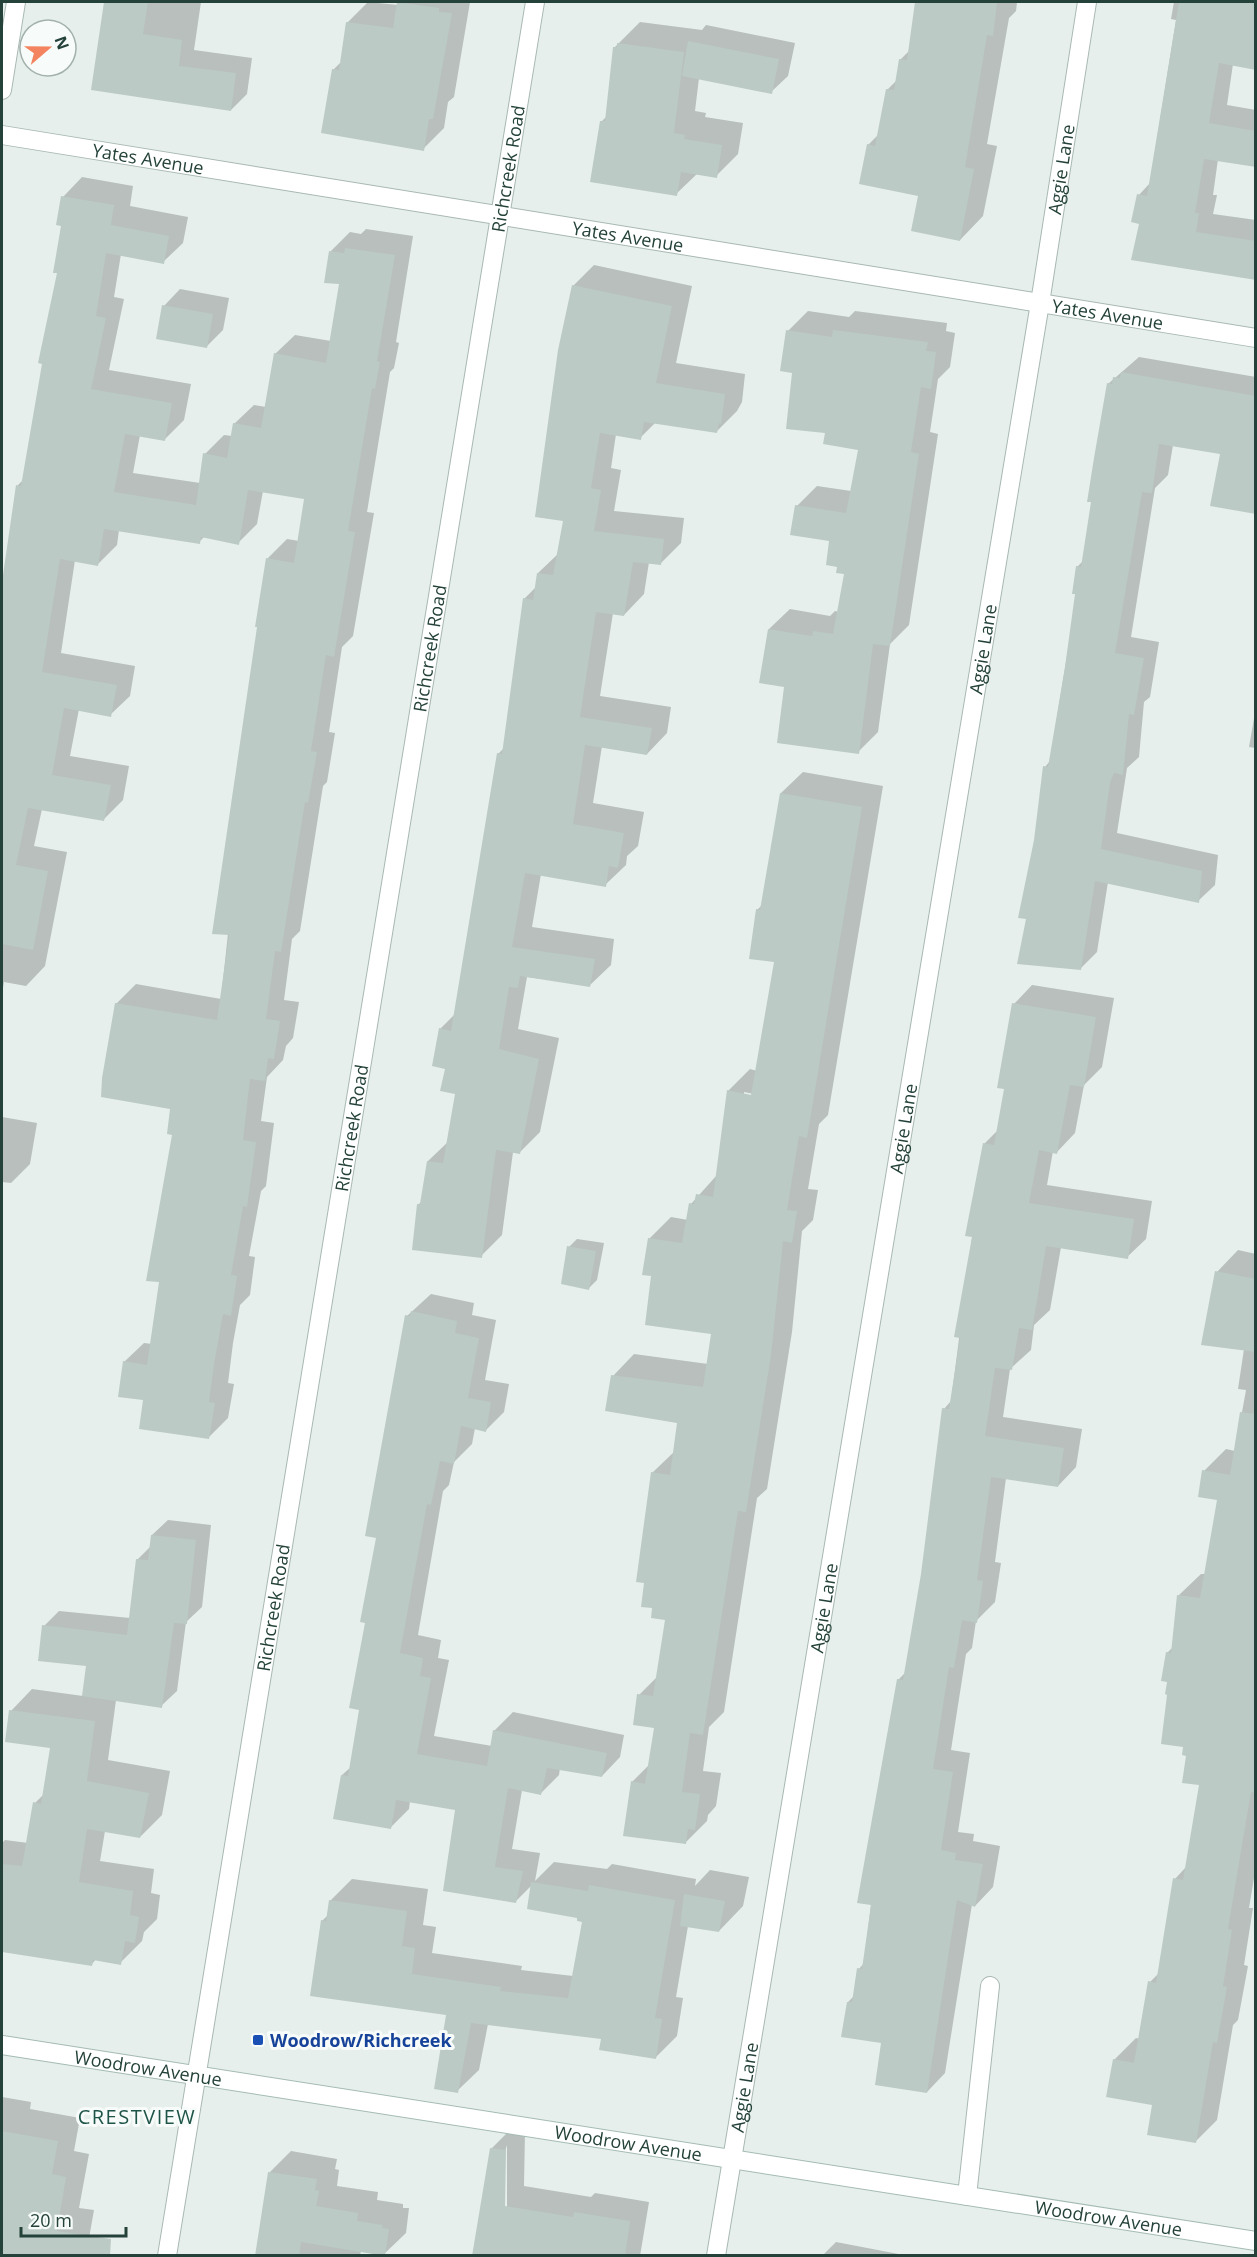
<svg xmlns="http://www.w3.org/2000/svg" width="1257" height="2257" viewBox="0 0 1257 2257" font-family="'Open Sans',sans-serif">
	<rect width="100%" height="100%" fill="#e6efeb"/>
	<g fill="#0003" fill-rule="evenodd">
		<polygon points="105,2 201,2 194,50 252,58 247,94 231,110 92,89"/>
		<polygon points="368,2 398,5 400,2 470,2 454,97 448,102 444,128 423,149 333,70 342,61 347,23"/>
		<polygon points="917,2 1017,2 1016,11 1009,18 987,144 997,146 983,216 960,240 920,195 868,145 879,134 887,90 897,80 900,60 910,50"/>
		<polygon points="1174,2 1256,2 1256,68 1233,64 1227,105 1256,110 1256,165 1218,159 1213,195 1217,195 1213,214 1256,220 1256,279 1140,222 1139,195 1150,183 1176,20 1171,19"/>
		<polygon points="640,22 702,30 706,25 795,43 788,76 771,92 699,78 695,111 706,113 705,117 743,123 738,154 716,176 698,173 676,194 602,121 607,116 614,48"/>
		<polygon points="82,177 133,186 130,206 188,217 183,243 163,262 121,254 114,297 124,299 109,370 191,384 184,420 165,439 140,435 133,473 200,483 205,454 224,435 232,436 234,424 254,405 266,407 275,354 295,335 331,341 340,283 331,251 350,232 361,234 366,229 413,236 396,342 399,343 394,368 390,372 367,512 374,513 353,636 342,647 329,732 335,733 327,782 323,786 300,931 292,939 284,1000 299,1002 293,1038 286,1046 283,1060 267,1077 261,1121 274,1123 266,1186 261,1191 249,1256 255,1257 250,1295 240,1305 233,1343 228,1383 234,1384 228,1418 209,1437 145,1399 124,1362 144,1343 152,1344 160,1281 174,1134 172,1108 116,1004 136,984 221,999 268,558 287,539 299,541 306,498 263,491 257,524 238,543 205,536 199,542 119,530 117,545 98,564 75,560 61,653 135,666 130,696 110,715 79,709 70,756 129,766 123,800 104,819 42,809 34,846 67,852 45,966 26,986 4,982 2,994 2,590 18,485 24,479 58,272 63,197"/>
		<polygon points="594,265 692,286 676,363 745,374 742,402 737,411 717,431 656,422 640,438 616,434 611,468 621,470 614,511 684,518 681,543 660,564 649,562 644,594 624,615 613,613 600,696 671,707 667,733 647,754 602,746 593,803 644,812 638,846 627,856 626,865 605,885 541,874 532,927 614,939 611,965 590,985 527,977 518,1029 559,1038 540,1132 519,1153 513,1152 502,1235 481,1256 418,1205 422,1201 428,1161 449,1141 457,1093 447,1068 440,1029 455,1014 498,754 504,748 524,599 536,587 538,573 559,553 564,520 573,286"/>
		<polygon points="180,289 229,298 223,330 206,347 164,306"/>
		<polygon points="808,311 849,317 855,311 947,323 946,331 955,333 950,367 938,379 930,432 938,434 909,625 890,644 878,732 858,752 786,686 769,629 790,609 830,616 835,611 839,612 846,573 839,566 831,540 797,506 817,486 851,491 860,449 827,432 793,372 788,331"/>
		<polygon points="1139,357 1256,377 1256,513 1221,453 1173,445 1168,475 1155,488 1131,637 1159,642 1150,697 1144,702 1139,757 1127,768 1117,833 1218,855 1215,885 1198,901 1108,882 1097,952 1081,968 1027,918 1045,767 1050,761 1077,593 1077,567 1084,560 1108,384"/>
		<polygon points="1256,707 1256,748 1249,747"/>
		<path d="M 803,772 L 883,786 L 828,1115 L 819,1124 L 808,1189 L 818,1190 L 813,1220 L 802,1231 L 792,1332 L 767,1489 L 757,1498 L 724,1712 L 709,1727 L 703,1771 L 721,1773 L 716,1806 L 708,1815 L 707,1821 L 685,1843 L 632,1782 L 650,1764 L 655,1727 L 639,1695 L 658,1676 L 666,1619 L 652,1473 L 675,1451 L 679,1422 L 613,1376 L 634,1354 L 708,1364 L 713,1332 L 653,1275 L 649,1239 L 671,1217 L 688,1220 L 691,1204 L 717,1175 L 728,1091 L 750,1069 L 757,1071 L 776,961 L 757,910 L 763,904 L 781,793 ZM 744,1092 L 759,1095 L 759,1098 L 744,1095 Z"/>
		<polygon points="1032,985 1114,998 1102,1067 1084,1085 1075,1133 1057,1152 1053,1151 1047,1185 1152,1201 1146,1239 1127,1257 1061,1247 1050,1310 1034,1325 1031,1350 1010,1369 1003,1417 1082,1429 1076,1467 1058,1486 1006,1478 995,1562 1001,1563 995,1602 976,1621 972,1648 966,1654 951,1750 970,1753 958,1832 974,1834 973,1841 1000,1846 993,1887 975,1906 972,1904 945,2073 927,2092 848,2002 854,1996 859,1969 864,1963 898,1680 906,1672 922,1574 944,1409 951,1401 984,1144 999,1129 1006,1088 1014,1004"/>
		<polygon points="2,1117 37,1123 30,1164 11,1183 2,1182"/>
		<polygon points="577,1239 604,1243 597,1280 589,1288 569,1247"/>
		<polygon points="1238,1250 1256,1254 1256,1866 1249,1908 1253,1908 1244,1965 1248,1966 1238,2020 1233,2025 1217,2120 1196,2141 1154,2104 1114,2060 1136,2038 1140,2039 1150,1982 1160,1972 1175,1879 1186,1867 1201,1784 1185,1746 1168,1680 1167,1653 1173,1647 1179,1595 1201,1574 1206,1574 1218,1499 1204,1471 1226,1449 1235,1451 1246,1390 1238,1389 1244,1349 1217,1272"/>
		<polygon points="431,1294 474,1303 472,1315 496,1320 485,1380 509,1384 504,1412 486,1430 475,1428 472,1444 454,1462 449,1485 443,1491 418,1635 441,1640 438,1658 449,1660 434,1736 492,1746 494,1731 513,1712 624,1735 620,1757 602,1776 560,1768 559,1775 541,1793 522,1790 512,1849 540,1853 535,1881 554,1862 607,1869 612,1864 696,1879 695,1886 710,1870 749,1877 743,1906 719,1931 688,1926 676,1997 683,1998 677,2036 656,2057 602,2038 488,2024 479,2070 457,2091 447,2014 322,1921 328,1915 331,1900 352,1879 428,1889 423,1925 436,1927 432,1953 522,1966 521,1970 573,1976 583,1920 532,1885 516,1901 457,1809 410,1801 409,1809 391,1827 342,1775 351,1767 361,1709 366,1622 407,1316"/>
		<polygon points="168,1520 211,1525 202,1607 186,1622 177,1691 161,1706 116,1700 108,1760 170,1771 162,1815 140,1837 105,1831 100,1861 154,1869 151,1893 160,1895 157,1919 144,1932 142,1941 120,1963 96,1959 92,1964 27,1899 2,1896 2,1843 5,1840 28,1843 35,1803 44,1794 52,1747 11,1711 32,1689 83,1696 88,1665 44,1626 59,1611 130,1618 137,1560 151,1546 152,1535"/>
		<polygon points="2,2097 31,2102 30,2109 80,2118 74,2151 89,2154 79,2208 94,2210 88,2244 77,2256 2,2256"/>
		<path d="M 511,2129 L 525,2131 L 524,2186 L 591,2197 L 595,2193 L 649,2202 L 640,2256 L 490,2256 L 491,2149 ZM 507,2145 L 507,2213 L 504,2213 L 505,2152 Z"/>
		<polygon points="291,2151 337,2159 335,2169 339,2170 337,2186 378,2192 377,2200 403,2204 403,2208 409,2208 406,2233 384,2254 361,2250 360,2256 256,2256 270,2172"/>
		<polygon points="836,2242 909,2256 822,2256"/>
	</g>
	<g fill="#bbcac4">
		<polygon points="104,2 148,2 143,34 182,40 179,66 236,73 231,111 91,90"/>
		<polygon points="397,2 439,8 439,12 452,13 433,119 429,119 424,151 321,133 332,69 339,70 346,22 393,28"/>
		<polygon points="915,2 997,2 993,36 987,35 965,167 974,169 960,241 911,231 918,196 859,184 867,144 875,146 886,89 894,90 899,59 907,60"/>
		<polygon points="1179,2 1256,2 1256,70 1219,63 1209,123 1256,131 1256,167 1204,159 1195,213 1199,213 1196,232 1256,241 1256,280 1131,260 1139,224 1131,222 1137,194 1147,196"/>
		<polygon points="688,41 779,59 772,94 682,76"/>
		<polygon points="617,43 684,52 674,133 685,135 684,139 722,145 717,178 681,172 677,196 590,182 600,121 605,121 613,47 617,47"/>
		<polygon points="61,196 114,205 111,225 169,236 164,264 106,253 96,316 106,318 91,389 172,403 165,441 125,434 114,492 196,505 203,453 227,458 233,423 261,428 274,353 326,363 339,284 324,283 329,251 344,253 345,248 395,255 377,361 380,362 375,389 372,388 348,531 355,532 334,657 326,655 311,751 317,752 308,803 305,802 281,952 275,951 266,1019 280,1021 274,1059 268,1058 265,1081 250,1079 243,1140 256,1142 247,1207 243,1206 231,1275 237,1276 231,1316 223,1314 214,1364 209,1402 215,1403 209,1439 139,1429 143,1400 118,1397 123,1361 147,1365 159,1282 146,1281 172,1135 167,1134 170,1109 101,1097 102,1078 115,1003 217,1020 229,935 212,934 257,627 255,627 266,558 294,563 304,499 248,490 239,545 201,537 200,544 104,529 98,566 60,559 42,672 117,685 111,717 64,708 52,775 111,785 104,821 28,808 16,865 48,871 39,919 33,950 2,944 2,582 16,485 21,486 42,364 38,363 57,273 53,273 61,226 56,225"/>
		<polygon points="572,285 672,306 656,383 725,394 721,424 719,423 717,433 644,422 641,440 600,433 591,488 601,490 594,531 664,539 661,565 633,562 624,616 596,612 580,717 652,728 647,755 585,745 573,824 624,833 618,868 609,866 606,887 525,873 512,947 595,959 590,987 520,976 518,988 509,987 499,1049 539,1059 520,1154 496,1150 482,1258 412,1250 417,1204 420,1204 427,1161 443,1163 455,1094 440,1091 445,1069 432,1066 439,1028 451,1031 497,753 502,754 523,598 533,600 537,573 553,575 563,521 535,517 558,350"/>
		<polygon points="162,305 213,314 207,348 156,339"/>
		<polygon points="786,330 832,337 833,330 928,342 926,351 936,352 931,389 921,387 911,452 919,454 890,646 873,644 859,754 777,743 784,687 759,683 768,629 812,636 813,631 833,634 844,574 836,573 837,567 826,565 829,541 790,535 795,505 846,513 858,450 823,444 825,433 786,429 792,373 780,371"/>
		<polygon points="1121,372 1256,396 1256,514 1210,506 1220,454 1159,444 1152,493 1142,492 1115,653 1144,658 1134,715 1129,714 1123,775 1114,773 1110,783 1101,849 1202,871 1199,903 1095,881 1081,970 1017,964 1026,919 1018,918 1034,840 1043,766 1048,767 1065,667 1075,594 1072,594 1076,566 1081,567 1091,502 1087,502 1094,458 1107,383 1112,384 1113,377 1120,378"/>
		<polygon points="780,793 862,807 807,1138 799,1136 787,1210 797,1211 792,1243 783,1241 771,1355 746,1512 738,1511 703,1735 690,1733 682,1792 700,1794 695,1830 688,1829 686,1844 623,1836 631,1781 645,1784 654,1728 633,1725 637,1694 653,1696 665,1620 651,1618 652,1608 641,1607 644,1583 636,1582 651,1472 670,1475 677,1423 605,1411 611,1375 703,1387 711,1334 645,1325 651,1276 642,1275 648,1238 682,1243 689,1203 694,1204 696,1194 713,1197 727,1090 751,1095 774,962 749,959 756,909 760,910"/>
		<polygon points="1012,1003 1096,1017 1084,1087 1070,1085 1057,1154 1039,1150 1029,1203 1134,1219 1128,1259 1046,1246 1032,1330 1019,1328 1012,1370 995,1368 985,1436 1064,1448 1058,1487 991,1477 977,1580 983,1581 977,1623 962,1620 954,1668 949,1667 933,1769 953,1772 941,1850 956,1853 955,1860 983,1864 975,1907 957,1900 927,2093 875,2085 881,2043 841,2037 847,2002 852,2002 857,1968 862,1969 871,1905 857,1903 897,1679 903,1680 921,1574 942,1408 949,1409 960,1338 954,1337 972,1237 965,1236 983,1143 994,1145 1004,1089 997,1088"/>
		<polygon points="567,1246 596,1251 589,1290 561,1284"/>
		<polygon points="1215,1271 1256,1279 1256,1352 1201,1345"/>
		<polygon points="411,1311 457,1321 455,1333 479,1338 468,1398 491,1402 486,1432 461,1426 454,1464 440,1461 431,1505 427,1504 400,1653 423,1658 420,1676 431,1678 417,1754 487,1766 493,1730 607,1753 602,1777 547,1768 541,1795 508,1788 495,1867 523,1871 516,1903 443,1891 455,1810 396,1800 391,1829 333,1819 341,1775 348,1776 359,1710 349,1708 365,1623 360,1622 376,1538 365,1536 405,1315 410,1316"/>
		<polygon points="1240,1412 1256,1414 1256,1793 1251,1792 1241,1851 1228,1929 1232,1930 1223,1986 1227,1987 1217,2043 1213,2042 1196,2143 1147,2135 1152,2105 1106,2097 1113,2059 1134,2063 1148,1981 1156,1983 1173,1878 1183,1880 1199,1785 1182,1783 1186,1756 1182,1755 1183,1747 1161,1744 1167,1695 1165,1694 1167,1682 1161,1681 1166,1652 1171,1653 1177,1595 1200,1598 1217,1500 1198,1497 1202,1470 1230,1475"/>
		<polygon points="151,1535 196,1540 187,1624 174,1623 162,1708 82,1696 86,1666 38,1661 42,1625 127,1635 136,1559 148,1560"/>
		<polygon points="9,1710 95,1721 87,1781 149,1793 140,1838 87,1829 79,1882 133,1891 130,1915 139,1917 135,1943 125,1941 121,1965 93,1960 92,1966 2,1952 2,1864 22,1866 33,1802 41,1804 50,1748 5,1742"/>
		<polygon points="531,1882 588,1891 589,1885 675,1900 655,2018 662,2019 656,2059 599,2050 601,2039 471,2023 458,2093 434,2089 446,2015 310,1996 321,1920 326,1921 329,1900 407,1911 402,1946 415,1948 412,1974 501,1987 500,1991 568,1998 582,1922 577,1921 577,1918 527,1909"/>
		<polygon points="684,1894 725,1901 719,1932 680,1926"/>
		<polygon points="2,2131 58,2141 52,2174 66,2177 57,2231 111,2239 110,2256 2,2256"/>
		<polygon points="490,2148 506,2150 505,2206 573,2217 574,2212 630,2221 625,2256 472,2256"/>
		<polygon points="268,2172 317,2179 315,2190 319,2191 316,2206 358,2213 357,2221 383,2225 382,2228 389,2229 385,2256 301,2242 299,2256 255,2256"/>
	</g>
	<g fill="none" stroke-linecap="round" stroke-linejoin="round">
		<g stroke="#a8b8b2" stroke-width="20">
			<polyline id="lane" points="967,2196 990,1986"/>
		</g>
		<g stroke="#a8b8b2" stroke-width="20">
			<g id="street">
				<polyline points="2,90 16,2"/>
				<path id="s1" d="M 2,135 L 1256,338"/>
				<path id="s2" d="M 167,2256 L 535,2"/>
				<path id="s3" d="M 716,2256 L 1040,303 L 1087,2"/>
			</g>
		</g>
		<g stroke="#a4bbb3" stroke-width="20">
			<g id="secondary">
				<path id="s4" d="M 2,2045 L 1256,2241"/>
			</g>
		</g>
		<use href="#lane" stroke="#fff" stroke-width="18"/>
		<use href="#street" stroke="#fff" stroke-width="18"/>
		<use href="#secondary" stroke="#fff" stroke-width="18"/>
	</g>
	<rect fill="#1a4fb4" stroke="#f7fbf9" stroke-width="2" x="252" y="2034" width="12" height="12" rx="3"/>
	<g text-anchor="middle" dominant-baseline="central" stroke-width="6" stroke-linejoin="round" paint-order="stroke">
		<g font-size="18" fill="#24423a" stroke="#f7fbf9">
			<text stroke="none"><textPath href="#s1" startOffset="148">Yates Avenue</textPath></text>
			<text stroke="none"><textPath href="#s2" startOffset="2115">Richcreek Road</textPath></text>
			<text stroke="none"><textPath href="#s3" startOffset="2115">Aggie Lane</textPath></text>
			<text stroke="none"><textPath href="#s1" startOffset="634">Yates Avenue</textPath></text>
			<text stroke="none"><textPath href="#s1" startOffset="1120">Yates Avenue</textPath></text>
			<text stroke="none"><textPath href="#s2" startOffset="1629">Richcreek Road</textPath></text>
			<text stroke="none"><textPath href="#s3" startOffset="1629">Aggie Lane</textPath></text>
			<text stroke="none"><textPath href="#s2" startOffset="1143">Richcreek Road</textPath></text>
			<text stroke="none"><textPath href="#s3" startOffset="1143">Aggie Lane</textPath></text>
			<text stroke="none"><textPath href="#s2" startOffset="657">Richcreek Road</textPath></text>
			<text stroke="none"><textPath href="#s3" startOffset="657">Aggie Lane</textPath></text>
			<text stroke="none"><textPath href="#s4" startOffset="148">Woodrow Avenue</textPath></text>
			<text stroke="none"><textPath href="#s3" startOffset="171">Aggie Lane</textPath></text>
			<text stroke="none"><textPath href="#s4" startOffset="634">Woodrow Avenue</textPath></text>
			<text stroke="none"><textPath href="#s4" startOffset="1120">Woodrow Avenue</textPath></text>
		</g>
		<g font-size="18" font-weight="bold" fill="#164399" stroke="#f7fbf9" text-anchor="start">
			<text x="270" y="2040">Woodrow/Richcreek</text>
		</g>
		<g font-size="20" letter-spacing="1.5" fill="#1f5548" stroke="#f7fbf9">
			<text x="137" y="2116">CRESTVIEW</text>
		</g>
	</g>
	<rect width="1257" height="2257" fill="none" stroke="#24423a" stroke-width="6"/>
	<g transform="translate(48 48) rotate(70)"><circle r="28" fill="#f7fbf9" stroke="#a3b1ad" stroke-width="1.5"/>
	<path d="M0-4.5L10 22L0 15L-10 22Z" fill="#f4845f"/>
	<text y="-9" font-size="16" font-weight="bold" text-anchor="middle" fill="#24423a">N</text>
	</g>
	<path d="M21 2227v9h105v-9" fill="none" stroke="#24423a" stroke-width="3"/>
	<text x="30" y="2227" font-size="18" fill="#24423a" stroke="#f7fbf9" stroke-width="4.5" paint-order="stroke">20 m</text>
</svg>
